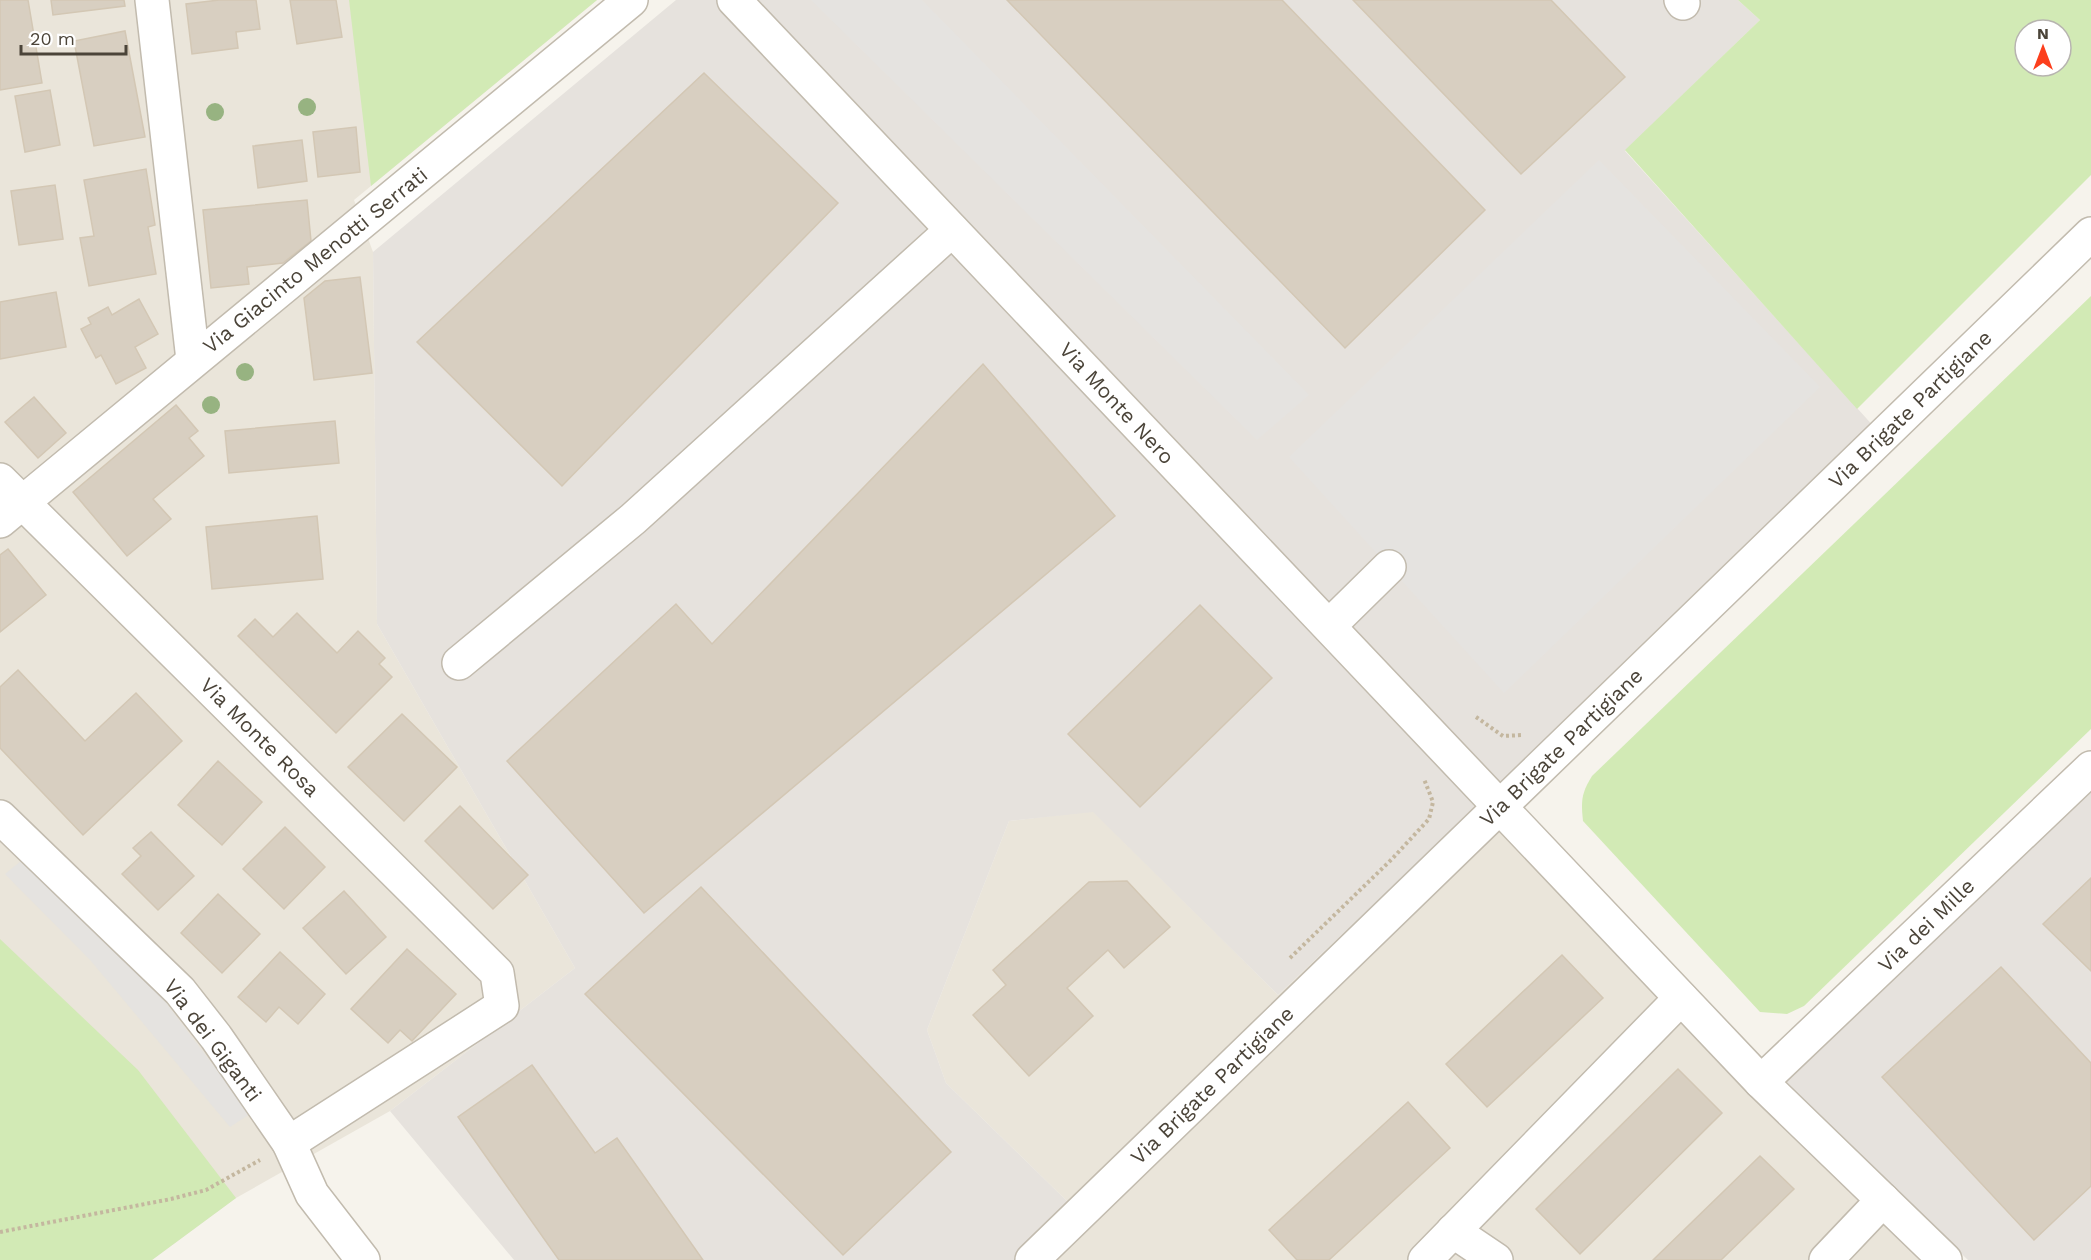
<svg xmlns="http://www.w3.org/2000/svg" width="2091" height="1260" viewBox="0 0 2091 1260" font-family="'Work Sans',sans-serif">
	<rect width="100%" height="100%" fill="#f6f3ec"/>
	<g fill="#eae5da">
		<polygon points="0,0 597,0 354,200 373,252 377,624 575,968 390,1111 236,1198 152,1260 0,1260"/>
		<polygon points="1480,804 1929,1260 1021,1260 1071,1205 946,1083 927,1030 1009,821 1093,811 1278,995"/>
	</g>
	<g fill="#e6e2dd">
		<polygon points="676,0 1738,0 1760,20 1625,151 1876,429 1278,995 1093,812 1009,821 927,1030 946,1083 1071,1205 1015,1260 514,1260 390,1111 575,968 377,624 373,252"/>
		<polygon points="2091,791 2091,1260 1968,1260 1784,1082"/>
	</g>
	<g fill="#d2eab5" fill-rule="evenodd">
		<polygon points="349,0 597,0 371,186"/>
		<path d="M 1738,0 L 2091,0 L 2091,175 L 1857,409 L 1625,150 L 1760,20 ZM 2025,30 L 2061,30 L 2061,66 L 2025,66 Z"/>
		<path d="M 2091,296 L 2091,729 L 1804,1006 L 1787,1014 L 1760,1012 L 1583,821 C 1581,801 1581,794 1592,776 Z"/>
		<polygon points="0,939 138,1070 236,1198 152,1260 0,1260"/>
	</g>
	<g fill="#e5e3e0">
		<polygon points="811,0 922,0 1309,395 1257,440"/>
		<polygon points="1599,160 1820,387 1504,693 1289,457"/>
		<polygon points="26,857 145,975 250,1114 230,1127 91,961 5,874"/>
	</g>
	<g fill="#d8cfc1" stroke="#d3c7b4" stroke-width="1.5">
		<polygon points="0,0 28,0 42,83 0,90"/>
		<polygon points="51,0 124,0 125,6 53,15"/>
		<polygon points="219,0 256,0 260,29 236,32 238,48 192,54 186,4"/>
		<polygon points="290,0 336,0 342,37 297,44"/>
		<polygon points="1007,0 1282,0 1485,210 1345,348"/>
		<polygon points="1353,0 1551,0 1625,77 1521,174"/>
		<polygon points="125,31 145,137 94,146 74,41"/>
		<polygon points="704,73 838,203 562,486 417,342"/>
		<polygon points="50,90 60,145 25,152 15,96"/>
		<polygon points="356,127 360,172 318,177 313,132"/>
		<polygon points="302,140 307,181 258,188 253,146"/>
		<polygon points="146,169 155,225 148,227 156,274 89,286 80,238 94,236 84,180"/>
		<polygon points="55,185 63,239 19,245 11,191"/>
		<polygon points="307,200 311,241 283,263 247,267 249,284 211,288 203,210"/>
		<polygon points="360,277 372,373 314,380 304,298 325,281"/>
		<polygon points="56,292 66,347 0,359 0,302"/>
		<polygon points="139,299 158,334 135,347 146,368 116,384 101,355 96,358 81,329 91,324 88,318 108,307 112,315"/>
		<polygon points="983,364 1115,516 644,913 507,761 676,604 712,644"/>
		<polygon points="34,397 66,433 38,458 5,422"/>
		<polygon points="176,405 198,431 189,438 204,456 153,499 171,519 127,556 73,492"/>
		<polygon points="335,421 339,463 229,473 225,431"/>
		<polygon points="317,516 323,579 212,589 206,527"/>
		<polygon points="8,549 46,595 0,632 0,555"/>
		<polygon points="1200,605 1272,678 1140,807 1068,734"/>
		<polygon points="297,613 337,653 358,631 385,658 379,664 392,677 336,733 238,636 255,619 273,637"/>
		<polygon points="18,670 85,741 136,693 182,741 83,835 0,748 0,687"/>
		<polygon points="402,714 457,767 404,821 348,767"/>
		<polygon points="218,761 262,802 222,845 178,805"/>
		<polygon points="460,806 528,875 493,909 425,841"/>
		<polygon points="285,827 325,867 284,909 243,869"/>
		<polygon points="151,832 194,876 158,910 122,874 141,856 133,848"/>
		<polygon points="2091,878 2091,971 2043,924"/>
		<polygon points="1127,881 1170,927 1124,968 1108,950 1067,988 1093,1016 1029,1076 973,1015 1006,985 993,970 1089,882"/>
		<polygon points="701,887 951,1152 843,1255 585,994"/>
		<polygon points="344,891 386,937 346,974 303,928"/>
		<polygon points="218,894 260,934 222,973 181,933"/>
		<polygon points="407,949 456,994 412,1041 400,1030 388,1043 351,1009"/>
		<polygon points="280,952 325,994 298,1024 279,1007 266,1022 238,997"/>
		<polygon points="1562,955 1603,998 1487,1107 1446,1064"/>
		<polygon points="2001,967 2091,1063 2091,1186 2034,1240 1882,1077"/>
		<polygon points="532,1065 595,1153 617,1138 703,1260 559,1260 458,1117"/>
		<polygon points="1678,1069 1722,1113 1580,1254 1536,1209"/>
		<polygon points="1408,1102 1450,1148 1329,1260 1297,1260 1269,1230"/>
		<polygon points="1760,1156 1794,1189 1721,1260 1653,1260"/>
	</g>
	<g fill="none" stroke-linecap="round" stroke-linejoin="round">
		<g stroke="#c2bbae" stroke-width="36">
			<g id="minor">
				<polyline points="152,0 193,360"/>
				<polyline points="734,0 1761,1082 1945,1260"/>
				<polyline points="1681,0 1683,3"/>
				<polyline points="0,480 497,973 502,1006 289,1143"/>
				<polyline points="0,521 631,0"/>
				<polyline points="1329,626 1389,567"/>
				<polyline points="459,663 633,519 952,230"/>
				<polyline points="0,817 180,991 216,1037 289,1143 312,1194 363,1260"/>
				<polyline points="1761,1082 2091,768"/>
				<polyline points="1453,1231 1496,1260"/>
				<polyline points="1032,1260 2091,234"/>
				<polyline points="1425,1260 1681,998"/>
				<polyline points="1826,1260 1883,1200"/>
			</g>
		</g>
		<g stroke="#c4b79f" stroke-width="4" stroke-dasharray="3 3" stroke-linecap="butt">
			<polyline points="1476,717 1503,736 1523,735"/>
			<polyline points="1290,958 1392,859 1429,819 1433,802 1424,779"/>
			<polyline points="0,1232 171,1199 206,1190 260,1160"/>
		</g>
		<use href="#minor" stroke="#fff" stroke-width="33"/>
	</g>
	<g fill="#97b381">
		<circle cx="307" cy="107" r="9"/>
		<circle cx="215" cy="112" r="9"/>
		<circle cx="245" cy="372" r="9"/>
		<circle cx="211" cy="405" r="9"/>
	</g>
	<g text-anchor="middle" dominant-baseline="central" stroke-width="4.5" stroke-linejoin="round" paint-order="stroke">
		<g font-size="21" fill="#4b4439" stroke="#fff">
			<text transform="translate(315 260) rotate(-39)">Via Giacinto Menotti Serrati</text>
			<text transform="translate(1117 403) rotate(47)">Via Monte Nero</text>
			<text transform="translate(1910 409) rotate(-44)">Via Brigate Partigiane</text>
			<text transform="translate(260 737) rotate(45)">Via Monte Rosa</text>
			<text transform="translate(1561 747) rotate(-44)">Via Brigate Partigiane</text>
			<text transform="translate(1926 925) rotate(-44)">Via dei Mille</text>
			<text transform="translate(213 1040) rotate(53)">Via dei Giganti</text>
			<text transform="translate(1212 1085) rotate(-44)">Via Brigate Partigiane</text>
		</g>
	</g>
	<g transform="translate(2043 48)"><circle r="28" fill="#ffffff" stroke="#b7b4b0" stroke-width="1.5"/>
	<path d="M0-4.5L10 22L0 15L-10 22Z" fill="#fc3f1d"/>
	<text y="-9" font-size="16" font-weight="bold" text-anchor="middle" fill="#4b4439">N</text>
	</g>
	<path d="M21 45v9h105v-9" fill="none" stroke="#4b4439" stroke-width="3"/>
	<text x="30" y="45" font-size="18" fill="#4b4439" stroke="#ffffff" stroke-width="4.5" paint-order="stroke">20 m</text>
</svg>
